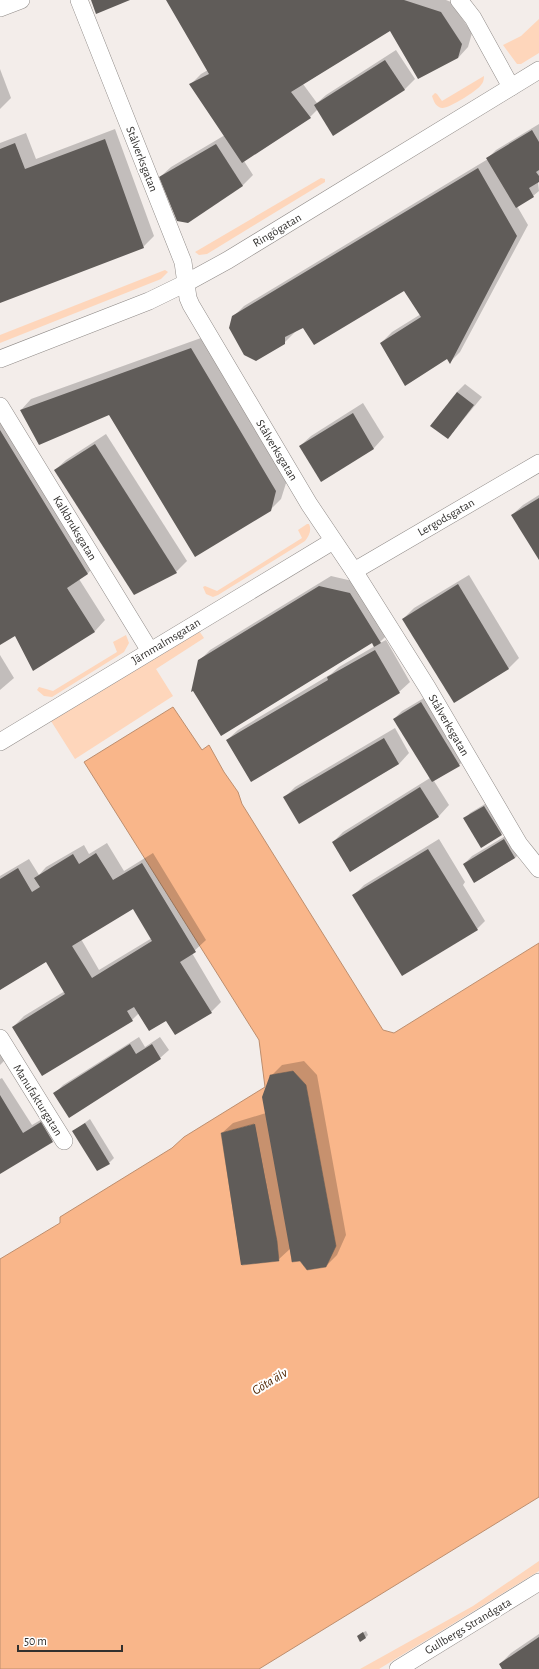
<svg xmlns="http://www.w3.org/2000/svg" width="539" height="1669" viewBox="0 0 539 1669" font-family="'Alegreya Sans',sans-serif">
	<rect width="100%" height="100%" fill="#f3edea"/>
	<g fill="#fed6bb">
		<polygon points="539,19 539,53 521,64 517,64 503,45 521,36"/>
		<path d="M 484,76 C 484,80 483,83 481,85 C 477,91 448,109 442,108 C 436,107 434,102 432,96 L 435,93 L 437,94 L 442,101 Z"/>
		<polygon points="321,178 325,179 325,182 207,254 199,255 195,252"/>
		<polygon points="165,270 168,272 161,279 0,343 0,335"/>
		<path d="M 307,524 L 309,524 C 312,530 309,536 305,541 L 218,595 L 213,597 L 206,594 L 203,587 L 205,586 L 217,591 L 302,538 L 298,530 Z"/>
		<polygon points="197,628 204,638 156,669 173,696 75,759 51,721"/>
		<polygon points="126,635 129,643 124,652 52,697 44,696 37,690 39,687 53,691 117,652 113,642"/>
		<polygon points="539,1561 539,1571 379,1669 360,1669 473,1606"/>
	</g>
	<path fill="#f9b68a" stroke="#bd8e6e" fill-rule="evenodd" d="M 173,707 L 202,750 L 209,745 L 224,772 L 238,792 L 242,804 L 383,1030 L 394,1033 L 539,943 L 539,1497 L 259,1669 L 0,1669 L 0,1259 L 60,1223 L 60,1217 L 172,1148 L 184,1137 L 265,1087 L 259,1040 L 84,762 ZM 293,1071 L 306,1085 L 336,1246 L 326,1267 L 307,1270 L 300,1261 L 292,1262 L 270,1075 ZM 254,1124 L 277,1241 L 279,1261 L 242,1265 L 221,1133 Z"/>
	<g fill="#0003" fill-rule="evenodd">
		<polygon points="168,0 446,0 451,2 472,33 468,47 458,58 390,30 303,84 317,103 326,95 396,50 415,79 404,90 318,109 310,117 244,161 253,175 242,186 160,177 171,167 225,135 191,84 201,74 208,70"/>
		<polygon points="0,69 11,98 0,109"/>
		<polygon points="539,124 539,181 538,182 539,191 533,196 517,206 528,225 460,352 450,362 447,357 381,343 392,332 421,314 405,290 303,326 295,332 284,343 233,317 244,306 488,159 488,158 496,150"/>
		<polygon points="115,129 154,236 143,247 0,302 0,143 26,133 36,159"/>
		<polygon points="201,338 287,480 281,499 270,510 109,413 21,410 31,399"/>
		<polygon points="465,384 482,397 448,438 457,392"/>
		<polygon points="363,403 384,437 374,448 321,480 300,446 311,436"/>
		<polygon points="0,411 98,563 87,574 79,579 105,620 95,631 34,669 15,635 0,644"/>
		<polygon points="106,434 187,561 176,572 55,470 66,460"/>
		<polygon points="539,495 539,558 512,515 523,505"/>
		<polygon points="469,575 519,658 509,668 454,702 403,619 414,608"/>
		<polygon points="331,576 361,583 390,632 378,644 386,640 410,682 399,692 227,740 238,730 331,674 339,667 375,646 372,641 199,661 210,650"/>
		<polygon points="0,655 14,678 0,690"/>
		<polygon points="429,695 467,757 459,765 434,781 449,805 439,816 351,871 333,842 343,832 430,778 394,719 402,711"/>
		<polygon points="395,728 409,753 399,764 299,822 285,797 295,787"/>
		<polygon points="490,801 506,829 501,834 465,819 470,813"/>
		<polygon points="512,832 523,850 515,858 475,882 464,864 472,856"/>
		<polygon points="439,839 465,882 463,885 485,921 477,929 354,895 364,885"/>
		<path d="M 107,843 L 124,871 L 153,853 L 206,940 L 192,953 L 221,1002 L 211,1012 L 167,1020 L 139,1013 L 132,1020 L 13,1027 L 24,1016 L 65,991 L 50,959 L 0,989 L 0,876 L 29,859 L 39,875 L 46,867 L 84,845 L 89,854 ZM 133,908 L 152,938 L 99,970 L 81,939 Z"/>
		<polygon points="0,1036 11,1054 0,1065"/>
		<polygon points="139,1037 145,1047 160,1037 169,1050 160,1058 55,1093 63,1085"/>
		<polygon points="304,1061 317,1075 346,1235 337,1255 326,1266 291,1248 278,1260 222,1133 233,1123 266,1113 271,1076 282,1065"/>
		<polygon points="2,1078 32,1125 49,1115 60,1133 52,1141 0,1173 0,1079"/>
		<polygon points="90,1119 114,1158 109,1163 74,1131"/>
		<polygon points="366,1631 368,1635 366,1637 360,1634"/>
		<polygon points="539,1634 539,1669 503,1669 500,1664 511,1653"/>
	</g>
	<g fill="#605c59" fill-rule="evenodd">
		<polygon points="91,0 130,0 96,14"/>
		<polygon points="166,0 404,0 441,12 462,44 458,58 418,79 390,31 291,92 311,118 242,163 189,84 209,74"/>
		<polygon points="385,60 405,90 333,136 314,105"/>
		<polygon points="532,130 539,142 539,170 536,172 539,176 539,182 529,188 534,197 516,208 486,158"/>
		<polygon points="105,139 144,248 0,303 0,149 15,143 25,169"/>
		<polygon points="216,144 243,186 188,223 177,221 159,177"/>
		<polygon points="478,168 517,236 450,364 447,359 405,386 380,343 421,317 404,291 314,345 303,328 285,337 285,344 256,361 244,355 229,328 232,316"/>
		<polygon points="191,348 276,491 271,511 195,557 109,415 39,445 20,410"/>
		<polygon points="457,392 474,405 448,439 430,426"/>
		<polygon points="353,413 374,449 321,482 299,446"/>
		<polygon points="0,430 88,574 67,588 95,632 33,671 15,636 0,645"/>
		<polygon points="95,444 177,573 134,595 54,470"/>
		<polygon points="539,498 539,560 511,515"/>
		<polygon points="458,584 509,669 454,703 402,619"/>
		<polygon points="319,586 350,593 381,643 374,647 372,643 221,736 193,691 191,692 198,660"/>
		<polygon points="375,650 400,693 251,782 226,740 328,680 327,677"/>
		<polygon points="421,702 460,766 432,782 393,719"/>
		<polygon points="384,738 399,764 299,824 283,797"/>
		<polygon points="420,787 439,817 350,872 332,842"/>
		<polygon points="484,806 502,835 481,848 463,818"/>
		<polygon points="504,839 515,858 474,883 463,864"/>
		<polygon points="428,849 478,930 402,976 352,895"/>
		<path d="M 96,853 L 113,880 L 142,863 L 196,952 L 180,962 L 212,1013 L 175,1035 L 166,1021 L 149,1031 L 134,1007 L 127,1011 L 133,1021 L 42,1076 L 12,1027 L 65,994 L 46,962 L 0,990 L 0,879 L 18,868 L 32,892 L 40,887 L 34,878 L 73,854 L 79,864 ZM 133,909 L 152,941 L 92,978 L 72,946 Z"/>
		<polygon points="130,1044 136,1054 152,1044 161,1059 69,1118 53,1093"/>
		<polygon points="293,1071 306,1085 336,1246 326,1267 307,1270 300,1261 292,1262 262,1097 270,1075"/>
		<polygon points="0,1095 23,1133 41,1122 53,1142 0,1174"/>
		<polygon points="85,1123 110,1164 97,1171 72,1131"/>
		<polygon points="255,1124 277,1241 279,1261 241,1265 221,1133"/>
		<polygon points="363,1632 366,1638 360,1642 357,1636"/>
		<polygon points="539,1637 539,1669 502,1669 499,1664"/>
	</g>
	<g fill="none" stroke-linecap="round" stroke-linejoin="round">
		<g stroke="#908b88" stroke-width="18">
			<g id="minor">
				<polyline points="79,0 183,262 188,298 191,305 309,504 354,571 427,687 519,844 539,869"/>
				<polyline points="459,0 473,18 511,87"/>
				<polyline points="0,8 21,0"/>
				<polyline points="0,359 149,301 186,283 228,260 539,70"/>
				<polyline points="0,406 150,651"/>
				<polyline points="354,571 539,463"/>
				<polyline points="0,742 333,541"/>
				<polyline points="0,1038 64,1141"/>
				<polyline points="398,1669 539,1582"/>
			</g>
		</g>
		<use href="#minor" stroke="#fff" stroke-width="17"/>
	</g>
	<g text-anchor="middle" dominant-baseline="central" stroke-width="4" stroke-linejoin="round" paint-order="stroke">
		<g font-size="12" fill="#32302e" stroke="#fff">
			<text transform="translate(142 159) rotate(69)">Stålverksgatan</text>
			<text transform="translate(277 230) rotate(-31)">Ringögatan</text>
			<text transform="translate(277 450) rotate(59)">Stålverksgatan</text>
			<text transform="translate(446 517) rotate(-30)">Lergodsgatan</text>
			<text transform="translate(75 528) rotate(59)">Kalkbruksgatan</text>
			<text transform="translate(166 641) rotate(-31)">Järnmalmsgatan</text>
			<text transform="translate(449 725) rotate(60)">Stålverksgatan</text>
			<text transform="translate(38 1100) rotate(58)">Manufakturgatan</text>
			<text transform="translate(468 1626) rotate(-31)">Gullbergs Strandgata</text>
		</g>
		<g font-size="13" font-style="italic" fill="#4f2502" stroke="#fff">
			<text transform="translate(270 1382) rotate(-31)">Göta älv</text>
		</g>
	</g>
	<path d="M18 1645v6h104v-6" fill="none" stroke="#32302e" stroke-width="2"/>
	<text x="24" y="1645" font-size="12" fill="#32302e" stroke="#ffffff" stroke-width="3" paint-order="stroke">50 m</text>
</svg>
